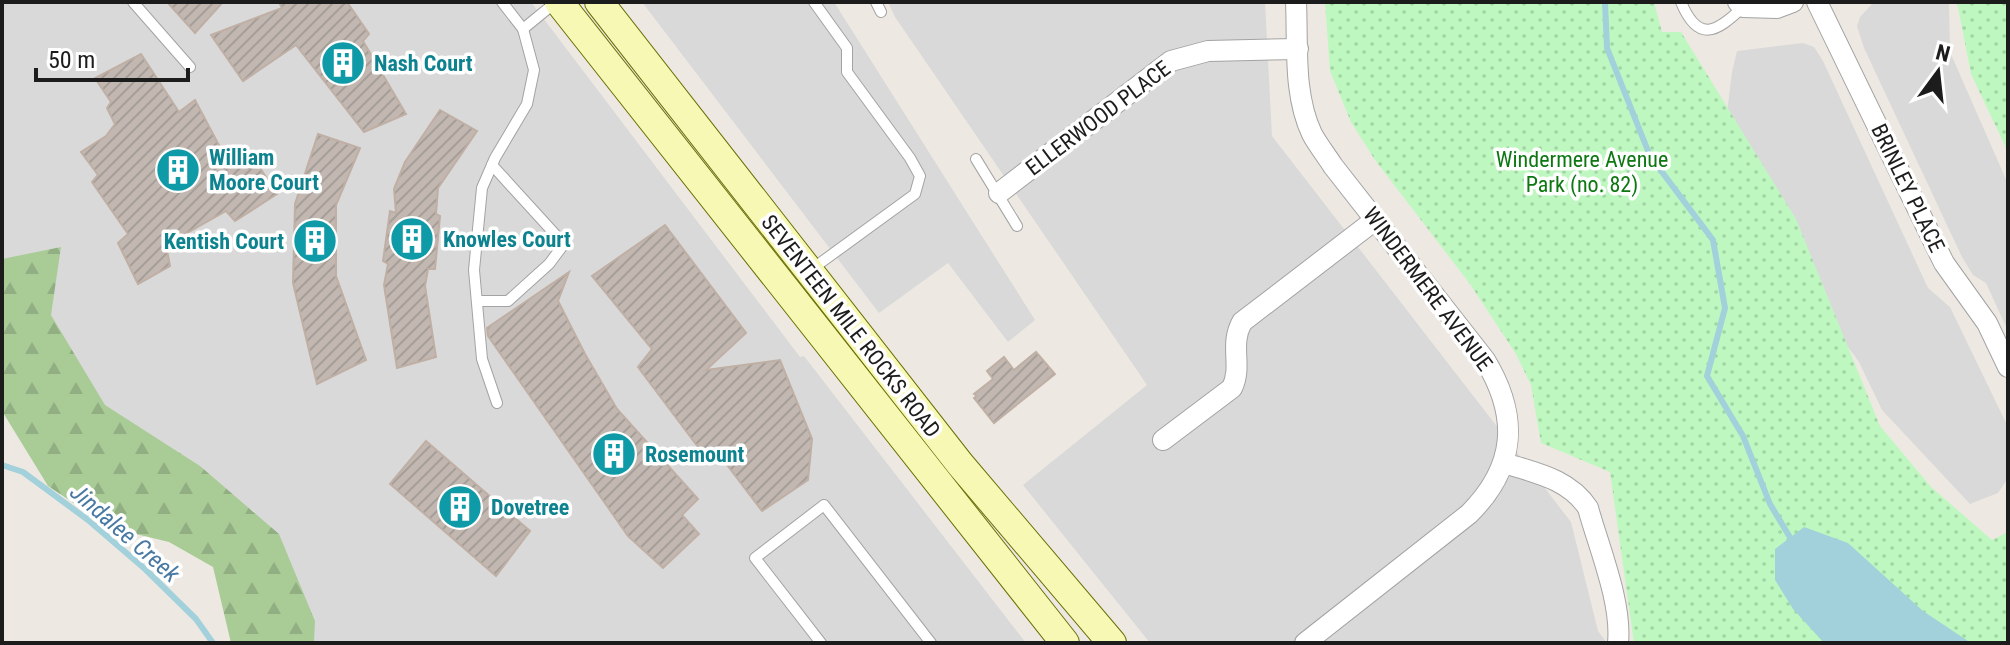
<svg xmlns="http://www.w3.org/2000/svg" width="2010" height="645" viewBox="0 0 2010 645" font-family="'Roboto Condensed',sans-serif">
	<defs>
		<pattern id="forest-firs" width="22" height="20" patternUnits="userSpaceOnUse" patternTransform="scale(2)"><rect width="22" height="20" fill="#a9cc97"/><path d="M5 1l3.5 6h-7zM16 11l3.5 6h-7z" fill="#91af82"/></pattern>
		<pattern id="park-dots" width="8" height="8" patternUnits="userSpaceOnUse" patternTransform="scale(2)"><rect width="8" height="8" fill="#bef8c0"/><path d="M2 2h.1M6 6h.1" fill="none" stroke="#a3d4a4" stroke-width="1.8" stroke-linecap="round"/></pattern>
		<pattern id="building-hatch" width="6" height="6" patternUnits="userSpaceOnUse" patternTransform="scale(2)"><rect width="6" height="6" fill="#c2b8b1"/><path d="M-1 1l2-2M0 6l6-6M5 7l2-2" fill="none" stroke="#a69e98"/></pattern>
	</defs>
	<rect width="100%" height="100%" fill="#ede9e2"/>
	<g fill="#dad9d9">
		<polygon points="2,2 531,2 800,357 804,356 1026,643 279,643 274,567 254,511 2,362"/>
		<polygon points="642,2 834,2 1035,320 1008,342 948,263 879,313"/>
		<polygon points="888,2 1265,2 1272,136 1571,522 1598,631 1607,643 1150,643 1023,485 1147,385 895,17"/>
		<polygon points="1874,2 1949,2 1950,52 2008,184 2008,331 1986,283 1973,275 1962,257 1864,48 1857,26 1860,17"/>
		<polygon points="1803,43 1814,47 1823,61 1928,288 1950,307 2008,427 2008,478 1998,493 1970,504 1882,410 1859,362 1807,291 1724,137 1732,72 1737,51"/>
	</g>
	<polygon fill="url(#forest-firs)" points="61,247 51,315 105,405 200,466 279,534 315,621 314,643 231,643 213,567 169,542 111,528 48,486 2,411 2,259"/>
	<g fill="url(#park-dots)">
		<polygon points="1325,2 1654,2 1662,32 1681,32 1796,219 1880,426 1931,487 1992,540 2008,532 2008,643 1634,643 1610,472 1541,443 1531,385 1516,354 1470,284 1375,160 1351,122 1330,71"/>
		<polygon points="1957,2 2008,2 2008,152 1971,74"/>
	</g>
	<polygon fill="#a2d1db" points="1804,527 1848,543 1923,611 1971,643 1824,643 1793,609 1775,580 1775,549"/>
	<g fill="none" stroke-linecap="round" stroke-linejoin="round">
		<g stroke="#a2d1db" stroke-width="6">
			<polyline points="1605,2 1607,48 1650,156 1713,240 1725,308 1707,376 1743,436 1770,504 1794,544"/>
			<polyline points="2,465 23,472 88,520 145,569 196,619 213,643"/>
		</g>
	</g>
	<g fill="url(#building-hatch)" stroke="#bfafa4" stroke-width="2">
		<polygon points="167,2 223,2 195,33"/>
		<polygon points="279,2 347,2 369,34 363,41 406,114 364,132 296,45 243,81 211,35 282,8"/>
		<polygon points="141,54 179,112 195,100 230,166 253,157 277,194 235,221 226,211 166,245 170,266 138,284 118,243 128,234 92,182 98,175 81,152 106,136 115,124 107,108 111,102 95,78"/>
		<polygon points="440,110 477,131 438,188 436,214 440,216 435,269 428,269 425,286 436,357 397,368 384,285 388,264 383,261 390,211 396,213 394,189 405,162"/>
		<polygon points="318,134 360,148 336,205 336,276 366,360 317,384 293,283 295,204"/>
		<polygon points="665,225 746,333 706,370 780,360 812,439 808,480 762,511 721,457 707,459 638,367 652,349 592,276"/>
		<polygon points="569,272 558,301 585,354 617,409 698,499 682,515 699,534 663,568 628,536 488,336 487,328"/>
		<polygon points="1036,352 1055,374 994,423 974,398 977,396 974,394 993,379 987,371 1004,357 1014,370"/>
		<polygon points="426,441 530,531 496,576 390,484"/>
	</g>
	<g fill="none" stroke-linecap="round" stroke-linejoin="round">
		<g stroke="#a3a3a3" stroke-width="12">
			<g id="lane">
				<polyline points="133,2 190,67"/>
				<polyline points="502,2 523,29 556,2"/>
				<polyline points="876,2 881,12"/>
				<path d="M 1681,2 C 1698,43 1716,33 1743,7"/>
				<polyline points="976,159 1017,226"/>
				<polyline points="812,269 915,194 920,176 910,158 847,72 847,48 814,2"/>
				<polyline points="477,301 508,301 549,264 564,244 492,165"/>
				<polyline points="497,403 482,359 474,270 482,188 495,158 527,104 534,70 523,29"/>
				<polyline points="821,643 755,558 824,505 931,643"/>
			</g>
		</g>
		<g stroke="#a3a3a3" stroke-width="22">
			<g id="street">
				<path d="M 1296,2 C 1298,45 1293,94 1312,134 C 1318,145 1326,155 1333,166 L 1485,360 C 1519,416 1517,466 1469,514 L 1305,643"/>
				<polyline points="1738,2 1743,7 1777,8 1793,2"/>
				<polyline points="1817,2 1944,263 1987,323 2008,367"/>
				<polyline points="999,193 1171,61 1208,51 1298,49"/>
				<path d="M 1163,440 L 1232,388 C 1243,365 1229,346 1242,322 L 1375,220"/>
				<path d="M 1504,463 C 1536,473 1569,479 1588,508 C 1599,548 1622,602 1618,643"/>
			</g>
		</g>
		<g stroke="#697006" stroke-width="30">
			<g id="secondary">
				<polyline points="559,2 1065,643"/>
				<polyline points="599,2 960,464 1112,643"/>
			</g>
		</g>
		<use href="#lane" stroke="#fff" stroke-width="10"/>
		<use href="#street" stroke="#fff" stroke-width="20"/>
		<use href="#secondary" stroke="#f8f8b5" stroke-width="28"/>
	</g>
	<defs>
		<g id="building-disc" transform="scale(2.3)"><circle r="9.5" fill="#0f9aa8" stroke="#fff"/><path d="M-4-6H4V6H1V3H-1V6H-4ZM-2.5-4.3h1.7v1.8h-1.7ZM.8-4.3h1.7v1.8H.8ZM-2.5-1h1.7V.8h-1.7ZM.8-1h1.7V.8H.8Z" fill="#fff"/></g>
	</defs>
	<g fill-rule="evenodd">
		<use href="#building-disc" x="343" y="63"/>
		<use href="#building-disc" x="178" y="170"/>
		<use href="#building-disc" x="412" y="239"/>
		<use href="#building-disc" x="315" y="241"/>
		<use href="#building-disc" x="614" y="454"/>
		<use href="#building-disc" x="460" y="507"/>
	</g>
	<g text-anchor="middle" dominant-baseline="central" stroke-width="7" stroke-linejoin="round" paint-order="stroke">
		<g font-size="22" font-weight="bold" fill="#0d838f" stroke="#fff" text-anchor="start">
			<text x="374" y="63">Nash Court</text>
			<text x="209" y="157">William<tspan x="209" dy="25">Moore Court</tspan></text>
			<text x="443" y="239">Knowles Court</text>
			<text x="284" y="241" text-anchor="end">Kentish Court</text>
			<text x="645" y="454">Rosemount</text>
			<text x="491" y="507">Dovetree</text>
		</g>
		<g font-size="22" fill="#1c1c1c" stroke="#fff">
			<text transform="translate(1098 118) rotate(-37)">ELLERWOOD PLACE</text>
			<text transform="translate(1908 188) rotate(64)">BRINLEY PLACE</text>
			<text transform="translate(1428 289) rotate(53)">WINDERMERE AVENUE</text>
			<text transform="translate(851 326) rotate(52)">SEVENTEEN MILE ROCKS ROAD</text>
		</g>
		<g font-size="22" fill="#0d7711" stroke="#fff">
			<text x="1582" y="159">Windermere Avenue<tspan x="1582" dy="25">Park (no. 82)</tspan></text>
		</g>
		<g font-size="24" font-style="italic" fill="#4879a2" stroke="#fff">
			<text transform="translate(125 533) rotate(41)">Jindalee Creek</text>
		</g>
	</g>
	<rect width="2010" height="645" fill="none" stroke="#1c1c1c" stroke-width="8"/>
	<g transform="translate(1938 72) rotate(15)" stroke="#ffffff" stroke-width="6" paint-order="stroke">
	<path d="M0-6L14 30L0 20L-14 30Z" fill="#1c1c1c"/>
	<text y="-12" font-size="22" font-weight="bold" text-anchor="middle" fill="#1c1c1c">N</text>
	</g>
	<path d="M36 68v12h152v-12" fill="none" stroke="#1c1c1c" stroke-width="4"/>
	<text x="48" y="68" font-size="24" fill="#1c1c1c" stroke="#ffffff" stroke-width="6" paint-order="stroke">50 m</text>
</svg>
